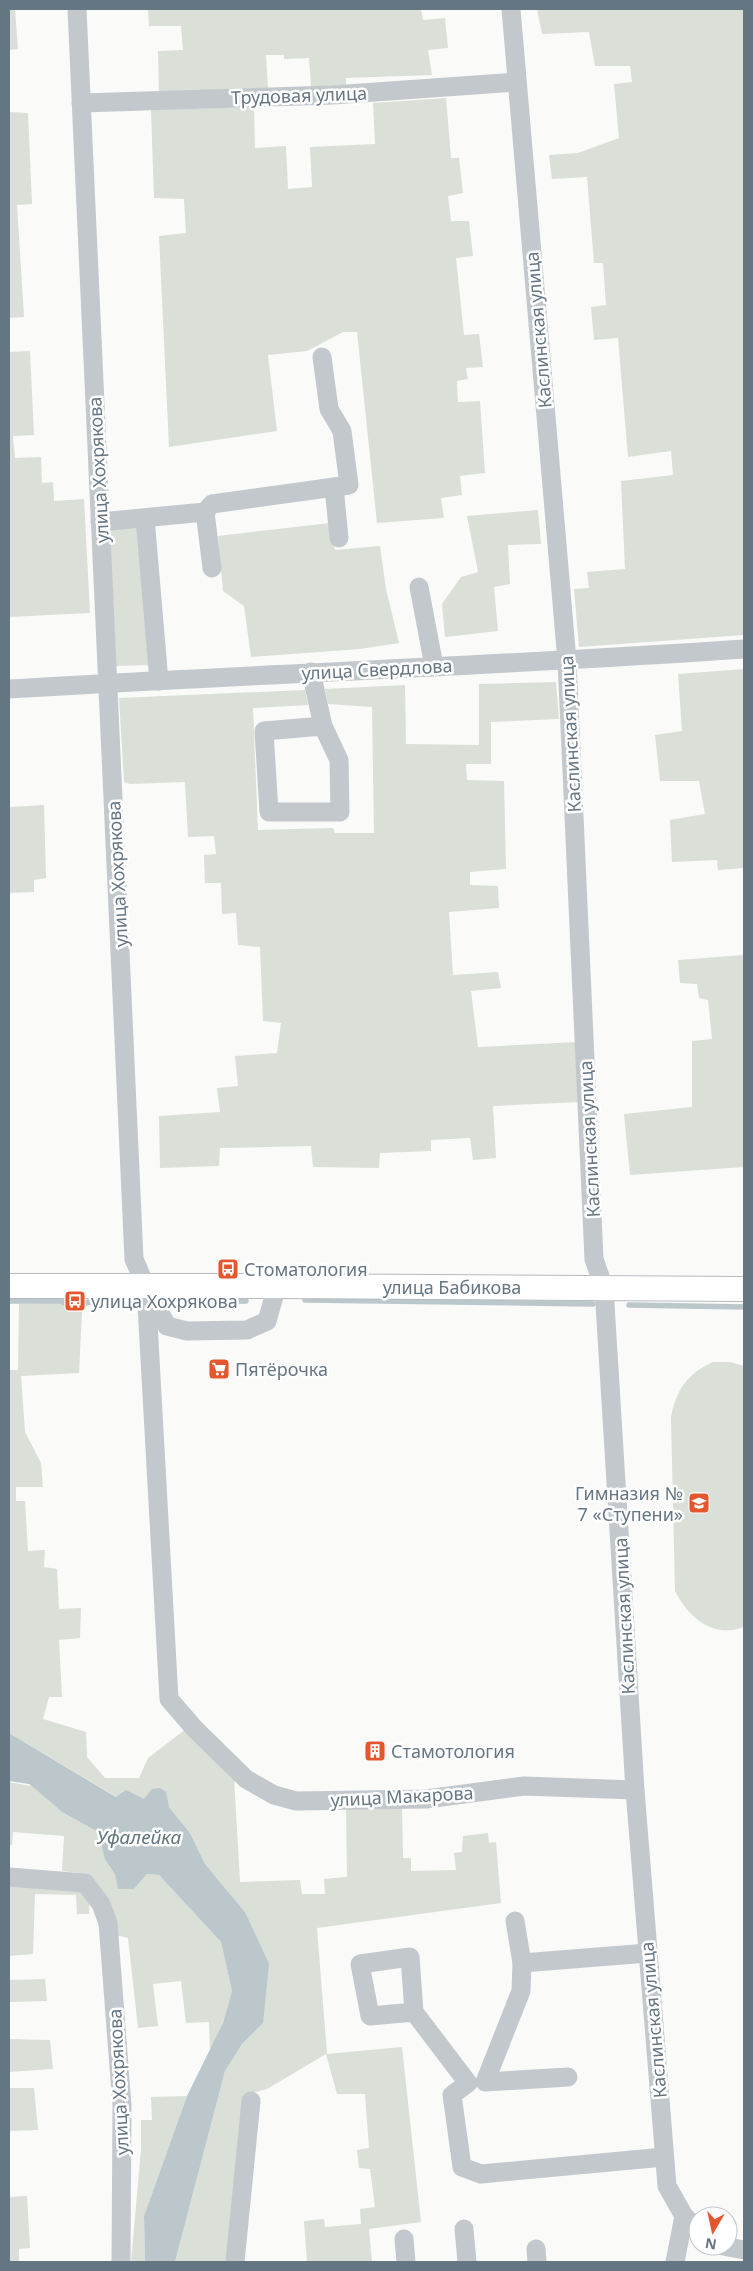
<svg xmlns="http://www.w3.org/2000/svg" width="753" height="2271" viewBox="0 0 753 2271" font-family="'Noto Sans',sans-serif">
	<rect width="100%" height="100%" fill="#fafaf8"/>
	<g fill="#dadfd7">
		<polygon points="9,9 15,9 18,49 9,50"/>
		<polygon points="148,9 431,9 421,10 423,20 445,18 448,48 428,50 432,75 346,78 346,86 311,86 309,58 284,59 284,55 266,55 268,88 159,93 158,51 183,50 181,26 149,26"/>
		<polygon points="537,9 744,9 744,635 579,647 574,589 589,588 587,572 625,569 621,481 673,475 671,451 628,457 618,338 594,340 591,307 606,305 603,263 594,263 587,177 552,179 549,155 578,153 619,138 614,84 632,82 630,66 595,66 589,32 542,34"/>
		<polygon points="446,98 451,158 459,158 463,193 448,196 451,221 469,221 473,256 456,258 464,335 479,334 483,367 466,368 468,379 457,381 458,402 480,401 485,473 460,476 462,495 441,498 444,518 377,523 357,332 343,332 307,351 268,355 277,431 169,447 159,236 186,233 184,199 154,198 151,110 254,107 255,148 286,146 288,189 312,187 310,147 375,144 373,103"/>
		<polygon points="9,112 28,113 32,204 17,205 24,317 9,318"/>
		<polygon points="30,351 34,435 13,436 15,458 41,457 42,483 53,482 54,501 84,499 90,613 9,617 9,352"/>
		<polygon points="538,510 541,544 508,545 510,584 494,587 498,631 445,637 442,604 461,577 478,572 467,516"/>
		<polygon points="330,523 335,550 380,546 386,589 399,643 360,649 251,657 244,606 223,591 218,536"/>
		<polygon points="140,525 152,665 114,666 108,544 112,528"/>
		<polygon points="744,669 744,868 718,870 717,860 672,862 670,820 705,814 699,781 660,781 655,735 682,731 678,674"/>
		<polygon points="556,682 559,719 491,722 491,764 466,764 467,780 504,781 506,869 470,872 470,885 498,886 499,908 449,912 453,975 498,972 501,988 471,991 478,1047 577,1042 581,1102 493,1106 496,1158 473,1160 470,1138 431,1140 431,1151 380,1153 379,1168 313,1167 311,1146 220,1148 219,1166 160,1168 159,1116 220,1112 217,1088 238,1086 235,1056 277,1053 281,1023 263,1021 260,947 238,945 236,913 222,914 221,883 205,883 204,855 216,854 214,836 188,837 185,782 130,784 124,782 119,698 305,690 308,705 253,708 258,830 333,828 335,833 374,833 372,707 328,704 325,689 405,685 406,744 479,745 479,684"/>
		<polygon points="44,805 46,878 34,880 34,892 9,893 9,807"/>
		<polygon points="744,955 744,1167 630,1175 624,1114 692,1107 692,1041 712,1039 708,1000 699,998 697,984 680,983 678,960"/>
		<polygon points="61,1303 68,1312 82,1312 79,1373 21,1376 25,1432 41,1463 43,1487 16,1487 16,1501 25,1501 28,1551 45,1550 44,1567 57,1569 59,1609 81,1608 80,1638 59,1640 62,1697 49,1697 43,1719 86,1732 87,1757 105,1778 139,1778 148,1758 186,1729 234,1777 240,1882 300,1880 302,1894 325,1894 324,1879 347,1877 346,1806 402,1805 403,1858 411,1858 411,1871 456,1870 454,1853 462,1852 463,1836 488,1833 489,1843 496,1842 501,1903 317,1928 327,2054 402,2047 421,2222 369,2229 372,2262 307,2262 304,2221 324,2219 325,2227 361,2224 360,2209 375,2207 370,2169 359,2168 357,2150 369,2148 365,2094 337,2094 326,2054 267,2089 245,2095 228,2262 175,2262 225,2071 242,2044 263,2023 245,1912 205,1864 190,1833 169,1807 145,1799 117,1797 9,1733 9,1370 18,1370 19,1304"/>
		<path d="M 713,1362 L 730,1362 L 744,1366 L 744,1627 C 713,1639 688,1617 675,1591 L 671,1418 C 675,1391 688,1373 713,1362 Z"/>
		<path d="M 9,1782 L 31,1786 L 62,1812 L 98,1832 C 106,1863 109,1869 134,1889 L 147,1874 L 159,1875 L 221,1942 L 232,1991 L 223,2023 L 210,2051 L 209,2022 L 186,2023 L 181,1981 L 153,1984 L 158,2026 L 138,2028 L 128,1938 L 115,1935 L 88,1879 L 89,1874 L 62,1871 L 64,1836 L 13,1832 L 12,1845 L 9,1845 Z"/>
		<polygon points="9,1883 84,1887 90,1894 89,1914 77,1914 76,1895 35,1894 33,1954 9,1956"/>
		<polygon points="45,1979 47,2001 9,2002 9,1980"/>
		<polygon points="9,2039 50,2040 53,2069 9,2072"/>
		<polygon points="9,2088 34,2088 38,2130 9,2131"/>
		<polygon points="187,2096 144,2216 145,2262 131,2262 141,2149 141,2120 152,2120 151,2097"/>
		<polygon points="27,2196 30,2248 19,2249 19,2262 9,2262 9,2197"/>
	</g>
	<polygon fill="#bbc7cb" points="9,1733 116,1797 126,1790 144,1799 152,1789 160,1788 166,1792 169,1807 190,1833 205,1864 245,1912 269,1964 263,2023 242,2044 225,2071 175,2262 145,2262 144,2216 187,2096 223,2023 232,1991 221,1942 159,1875 147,1874 134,1889 118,1889 115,1874 105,1859 98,1832 62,1812 29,1784 9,1781"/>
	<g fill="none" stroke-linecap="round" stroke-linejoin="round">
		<g stroke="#bbc7cb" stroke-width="5.5">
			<polyline points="305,1300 593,1304"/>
			<polyline points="9,1301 61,1301 68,1305"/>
			<polyline points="158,1302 246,1301"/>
			<polyline points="83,1305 88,1302 138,1301"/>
			<polyline points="629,1305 744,1307"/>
		</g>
		<g stroke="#b5babe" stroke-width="26">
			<polyline id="major" points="9,1286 277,1286 744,1289"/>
		</g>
		<g stroke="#c3c8cc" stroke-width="19">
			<polyline points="77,9 134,1259 146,1287 169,1699 194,1728 246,1779 274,1795 296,1801 426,1799 524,1786 635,1790"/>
			<polyline points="511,9 567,661 594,1259 604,1288 635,1790 667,2186 684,2216 698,2229"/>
			<polyline points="81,103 333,95 516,82"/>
			<polyline points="334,487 339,538"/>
			<polyline points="205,512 212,568"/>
			<polyline points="145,518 159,681"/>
			<polyline points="100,522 205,512 212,504 349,485 342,431 329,409 322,357"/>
			<polyline points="419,587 434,666"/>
			<polyline points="311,672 323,726 264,731 269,812 340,812 339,760 323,726"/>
			<path d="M 9,689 C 254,674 499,666 744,649"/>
			<polyline points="149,1292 167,1326 187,1331 247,1330 267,1321 277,1286"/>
			<polyline points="9,1877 85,1883 101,1904 108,1923 122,2106 121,2262"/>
			<polyline points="515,1921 522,1963"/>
			<polyline points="414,2012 370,2016 360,1964 410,1957 414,2012 468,2083 452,2095 462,2167 481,2174 664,2157"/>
			<polyline points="568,2077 485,2082 521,1991 522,1963 648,1953"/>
			<polyline points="464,2229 467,2262"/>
			<polyline points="404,2239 406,2262"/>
			<polyline points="723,2246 744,2250"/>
			<polyline points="536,2249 537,2262"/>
			<polyline points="235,2262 251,2101"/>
			<polyline points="675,2262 684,2216"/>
		</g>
		<use href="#major" stroke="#fff" stroke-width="24"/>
	</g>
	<defs>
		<g id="bus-square" transform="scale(1.125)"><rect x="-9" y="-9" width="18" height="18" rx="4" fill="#e4572e" stroke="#fff"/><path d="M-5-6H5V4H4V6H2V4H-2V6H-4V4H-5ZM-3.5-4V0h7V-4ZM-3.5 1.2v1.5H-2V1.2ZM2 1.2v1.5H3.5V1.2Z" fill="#fff"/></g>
		<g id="supermarket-square" transform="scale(1.125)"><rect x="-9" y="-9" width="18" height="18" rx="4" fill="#e4572e" stroke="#fff"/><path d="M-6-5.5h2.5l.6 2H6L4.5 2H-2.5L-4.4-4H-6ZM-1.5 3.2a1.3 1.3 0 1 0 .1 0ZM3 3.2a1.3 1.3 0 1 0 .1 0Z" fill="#fff"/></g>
		<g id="school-square" transform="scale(1.125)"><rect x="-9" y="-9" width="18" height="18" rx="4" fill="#e4572e" stroke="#fff"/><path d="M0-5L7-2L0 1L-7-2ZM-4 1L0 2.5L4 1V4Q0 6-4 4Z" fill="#fff"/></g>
		<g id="building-square" transform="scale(1.125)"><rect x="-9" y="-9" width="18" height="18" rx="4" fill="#e4572e" stroke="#fff"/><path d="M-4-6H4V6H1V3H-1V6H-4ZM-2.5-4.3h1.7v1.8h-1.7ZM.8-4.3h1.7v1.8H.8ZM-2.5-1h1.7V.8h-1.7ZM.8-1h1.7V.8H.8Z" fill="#fff"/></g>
	</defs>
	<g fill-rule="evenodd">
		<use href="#bus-square" x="228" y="1269"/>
		<use href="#bus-square" x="75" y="1301"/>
		<use href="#supermarket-square" x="219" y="1369"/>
		<use href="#school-square" x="699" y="1503"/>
		<use href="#building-square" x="375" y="1751"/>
	</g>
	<g text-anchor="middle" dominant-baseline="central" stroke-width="5" stroke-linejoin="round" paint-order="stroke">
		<g font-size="18" fill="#657683" stroke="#fff">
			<text transform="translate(299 95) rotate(-2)">Трудовая улица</text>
			<text transform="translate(538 330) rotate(-95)">Каслинская улица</text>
			<text transform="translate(98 470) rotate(-93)">улица Хохрякова</text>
			<text transform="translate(377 669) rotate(-3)">улица Свердлова</text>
			<text transform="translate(570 734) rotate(-93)">Каслинская улица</text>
			<text transform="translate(117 874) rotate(-93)">улица Хохрякова</text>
			<text transform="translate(589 1139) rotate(-93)">Каслинская улица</text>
			<text x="452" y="1287">улица Бабикова</text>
			<text transform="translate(624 1616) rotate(-93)">Каслинская улица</text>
			<text transform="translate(402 1796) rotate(-3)">улица Макарова</text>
			<text transform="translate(653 2020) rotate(-95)">Каслинская улица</text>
			<text transform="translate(118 2082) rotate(-93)">улица Хохрякова</text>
		</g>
		<g font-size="18" fill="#657683" stroke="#fff" text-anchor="start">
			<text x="244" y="1269">Стоматология</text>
			<text x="91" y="1301">улица Хохрякова</text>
			<text x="235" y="1369">Пятёрочка</text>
			<text x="683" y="1493" text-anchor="end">Гимназия №<tspan x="683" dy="21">7 «Ступени»</tspan></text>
			<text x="391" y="1751">Стамотология</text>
		</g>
		<g font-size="19" font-style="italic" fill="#60757c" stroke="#fff">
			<text x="139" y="1837">Уфалейка</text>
		</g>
	</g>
	<rect width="753" height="2271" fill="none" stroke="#657683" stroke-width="20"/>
	<g transform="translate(713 2231) rotate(189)"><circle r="24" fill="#ffffff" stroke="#c1c8cd"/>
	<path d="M0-4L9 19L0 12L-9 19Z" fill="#e4572e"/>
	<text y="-8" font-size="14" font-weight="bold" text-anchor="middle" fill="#657683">N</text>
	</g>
</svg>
